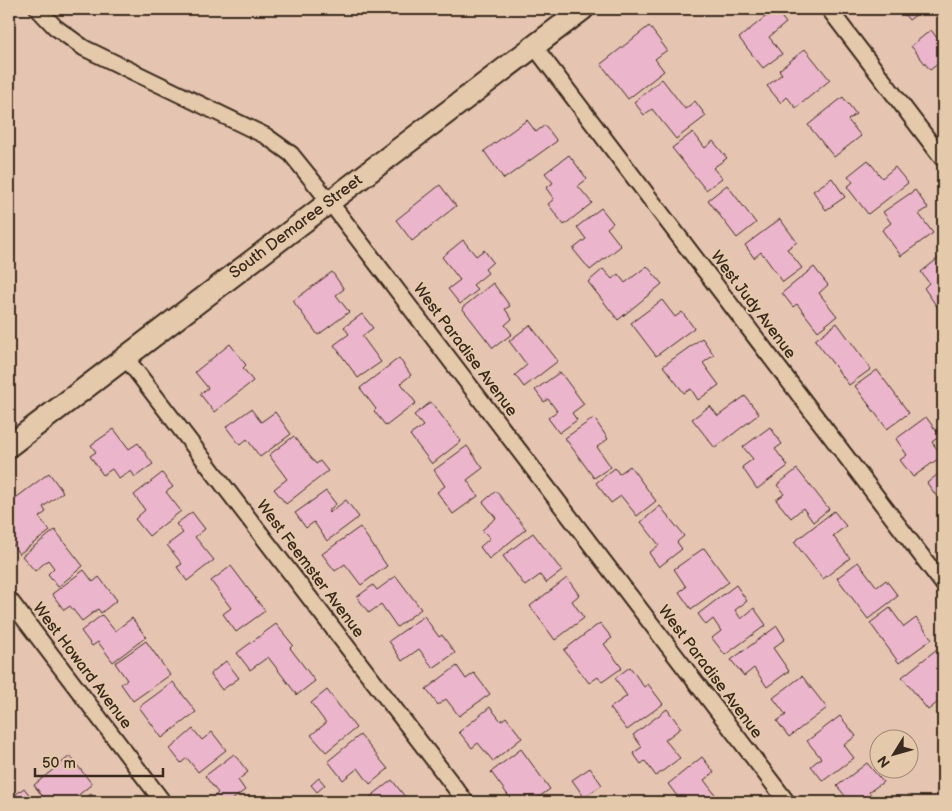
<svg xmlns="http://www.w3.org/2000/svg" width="952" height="811" viewBox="0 0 952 811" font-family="'Balsamiq Sans',sans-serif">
	<rect width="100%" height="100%" fill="#e5c5b2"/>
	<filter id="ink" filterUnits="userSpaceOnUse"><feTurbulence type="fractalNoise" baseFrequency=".02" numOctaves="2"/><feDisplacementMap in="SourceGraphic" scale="10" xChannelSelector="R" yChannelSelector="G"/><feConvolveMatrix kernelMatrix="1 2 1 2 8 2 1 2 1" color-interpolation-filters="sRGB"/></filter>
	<g filter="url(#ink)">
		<g fill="#ebb5cc" stroke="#3b2a1e">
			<polygon points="775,9 786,23 769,37 782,54 763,68 739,38"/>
			<polygon points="900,9 924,9 909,20"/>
			<polygon points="649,26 667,50 655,59 664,71 628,99 601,64"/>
			<polygon points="931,30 943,46 943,60 930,70 911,46"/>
			<polygon points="805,49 830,80 796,108 787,97 781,103 767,86 782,74 779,70"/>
			<polygon points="662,79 685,109 695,101 706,116 676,139 652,109 644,115 634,102"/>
			<polygon points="843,97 856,114 848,120 861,136 834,157 808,125"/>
			<polygon points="527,120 536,132 545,125 557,141 504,179 484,151"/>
			<polygon points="693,132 705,148 713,141 727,158 713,168 722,178 706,190 672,148"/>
			<polygon points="569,155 587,179 578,186 592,203 564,225 548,204 554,199 546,188 553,183 545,173"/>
			<polygon points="868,160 882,178 895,167 908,183 868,214 847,187 853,182 848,176"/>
			<polygon points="832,178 845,197 826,210 813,191"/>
			<polygon points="440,185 456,206 412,241 396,220"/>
			<polygon points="727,185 756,223 737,238 708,200"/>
			<polygon points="915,190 928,208 919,214 933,233 901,256 882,230 891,223 883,212"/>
			<polygon points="601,208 613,223 607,228 621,246 590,270 573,249 586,239 577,227"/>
			<polygon points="780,219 797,242 787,249 802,268 783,282 761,252 754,258 745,245"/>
			<polygon points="463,240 476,256 484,250 493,262 485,269 488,273 473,285 478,290 460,304 448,289 460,280 442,257"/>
			<polygon points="941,256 943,259 943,304 938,308 924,288 929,283 921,272"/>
			<polygon points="647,266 662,284 618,320 588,282 603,269 612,279 618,274 625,283"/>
			<polygon points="814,267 828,285 819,293 837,316 818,331 797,304 793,307 782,293"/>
			<polygon points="332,272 344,289 336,295 349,312 318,335 293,301"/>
			<polygon points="493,283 510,306 505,309 512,319 505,325 512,334 493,348 462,308"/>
			<polygon points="662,300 675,317 682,312 694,328 656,356 631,323"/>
			<polygon points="362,314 373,328 362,336 381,362 358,378 334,345 349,334 344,327"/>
			<polygon points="837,323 871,369 849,385 815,340"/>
			<polygon points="530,325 558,361 524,387 515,375 527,365 509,341"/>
			<polygon points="702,338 714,355 703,363 719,385 698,400 691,389 684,393 663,366"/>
			<polygon points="230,344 246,365 243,368 253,381 214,412 200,394 208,388 195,372"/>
			<polygon points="399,358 411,375 401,383 416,403 386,426 374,411 376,409 360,388"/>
			<polygon points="877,370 909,413 887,429 855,386"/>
			<polygon points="560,372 584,404 572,413 577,420 559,433 548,418 557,411 548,399 544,402 535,390"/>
			<polygon points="745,396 759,414 715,448 692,419 710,406 718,416"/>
			<polygon points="431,402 461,441 432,464 410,435 423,426 414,415"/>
			<polygon points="251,409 261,422 275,412 291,434 260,457 247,439 240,445 226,427"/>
			<polygon points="926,417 940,436 932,442 942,456 913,477 900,460 907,455 896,439"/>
			<polygon points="594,418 608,439 597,447 611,467 594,478 565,438"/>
			<polygon points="770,427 782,444 775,449 788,466 757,489 742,467 753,459 743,447"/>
			<polygon points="114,429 129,449 138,443 153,464 135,477 131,471 119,479 112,469 103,475 90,456 96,452 91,445"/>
			<polygon points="294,436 316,464 320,461 328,471 286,504 274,489 287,479 269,455"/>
			<polygon points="467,446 483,468 467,480 478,496 453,514 437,492 445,486 434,470"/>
			<polygon points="630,466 656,501 637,516 621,496 611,503 596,483 615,468 619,474"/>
			<polygon points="797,469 829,509 813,522 803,508 791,518 776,500 784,494 777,485"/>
			<polygon points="943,470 943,505 927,483"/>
			<polygon points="49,473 63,492 43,507 46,512 39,517 50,531 19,554 9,539 9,503"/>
			<polygon points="162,473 173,487 166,492 181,511 149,536 135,519 145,510 134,495"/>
			<polygon points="326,491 336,504 328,511 329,513 346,500 359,517 327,541 314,522 306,528 295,513"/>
			<polygon points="496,491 526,529 489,559 480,547 490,538 482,530 496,518 483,502"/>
			<polygon points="660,506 684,536 677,542 682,549 659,567 649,553 659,545 641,522"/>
			<polygon points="834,511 846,526 833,536 850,558 823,579 794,542"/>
			<polygon points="192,512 205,529 195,537 214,560 187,581 177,567 182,564 167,545 183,533 176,524"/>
			<polygon points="360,527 387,566 361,585 345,564 335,571 322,554"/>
			<polygon points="55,530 83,566 58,587 48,574 54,568 48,560 35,571 22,556"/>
			<polygon points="533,533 562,571 546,583 540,575 525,586 503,556"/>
			<polygon points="704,548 729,582 691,609 679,592 686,587 674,569"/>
			<polygon points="858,562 877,587 886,580 898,596 868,619 837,578"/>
			<polygon points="231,566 265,611 236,632 223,614 231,608 211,581"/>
			<polygon points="84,570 93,582 99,577 117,600 101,613 98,609 82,621 70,606 64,610 52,594"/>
			<polygon points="396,576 421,609 397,627 381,604 369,613 357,597 373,585 377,590"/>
			<polygon points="567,578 579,595 572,601 584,618 555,640 530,606"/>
			<polygon points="736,585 747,601 735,610 741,619 754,608 766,625 725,655 712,638 721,631 713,619 706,625 698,614"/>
			<polygon points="890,608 904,627 916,618 932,639 899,663 870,623"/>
			<polygon points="102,615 115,631 132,618 146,637 113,662 98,642 92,646 81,631"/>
			<polygon points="424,616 439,637 442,635 455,653 433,668 419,649 402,661 389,641"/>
			<polygon points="600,623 612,638 604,644 622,668 602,682 598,677 589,683 564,650"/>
			<polygon points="276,624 293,645 290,648 315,681 297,695 268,657 250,670 237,653"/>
			<polygon points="777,626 785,639 773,648 789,671 767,687 754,668 744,676 731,660"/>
			<polygon points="146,641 170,675 133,701 121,684 127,680 115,663"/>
			<polygon points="937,649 943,657 943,698 928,710 902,677"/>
			<polygon points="226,661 239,678 222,690 210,674"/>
			<polygon points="457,666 466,679 474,673 490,694 459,716 446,699 438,705 426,689"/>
			<polygon points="630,667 644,687 648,684 663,704 627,730 610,708 627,696 615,678"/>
			<polygon points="802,676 827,708 789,737 777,721 786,715 773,698"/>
			<polygon points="173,682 196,712 162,738 139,707"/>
			<polygon points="327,690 356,728 326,752 311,735 326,723 311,703"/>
			<polygon points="490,707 501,721 506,717 522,738 493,761 478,743 472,748 459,732"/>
			<polygon points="667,709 681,728 665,740 680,758 656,776 645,761 641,764 633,753 642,747 633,735"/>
			<polygon points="840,716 856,736 844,745 854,758 823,781 811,766 821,758 807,741"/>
			<polygon points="193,729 202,740 212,732 226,750 198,772 187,758 181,763 170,749"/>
			<polygon points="360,735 388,769 370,784 358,768 343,780 328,761"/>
			<polygon points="521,749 550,789 532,802 513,802 491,772"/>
			<polygon points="234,754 248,772 238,780 245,790 232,800 234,802 210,802 209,801 218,793 205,776"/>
			<polygon points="70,756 92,784 70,802 57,802 53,797 47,802 34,785"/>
			<polygon points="702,757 714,772 704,780 717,797 711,802 669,802 677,796 668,784"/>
			<polygon points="867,763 883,782 869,792 877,802 850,802 837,786"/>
			<polygon points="590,768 602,785 584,797 572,780"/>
			<polygon points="319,778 325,785 317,792 311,785"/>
			<polygon points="392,780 409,802 375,802 370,797"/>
			<polygon points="24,788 34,801 14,802 11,798"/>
			<polygon points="91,794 98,802 80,802"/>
		</g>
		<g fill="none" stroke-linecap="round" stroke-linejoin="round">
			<g stroke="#3b2a1e" stroke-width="19">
				<g id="minor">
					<polyline points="38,9 55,27 84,48 266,136 291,154 329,201 787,802"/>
					<polyline points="829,9 943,159"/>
					<polyline points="534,46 943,584"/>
					<polyline points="126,358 466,802"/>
					<polyline points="9,599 163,802"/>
				</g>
			</g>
			<g stroke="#3b2a1e" stroke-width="25">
				<polyline id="secondary" points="9,446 583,9"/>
			</g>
			<use href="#minor" stroke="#e4c9ab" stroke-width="15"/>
			<use href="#secondary" stroke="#e4c9ab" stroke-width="21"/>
		</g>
	</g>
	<g text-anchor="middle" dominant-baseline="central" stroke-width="4" stroke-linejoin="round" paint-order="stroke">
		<g font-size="16" fill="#3b2a1e" stroke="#e4c9ab">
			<text transform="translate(296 227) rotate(-37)">South Demaree Street</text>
			<text transform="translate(753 305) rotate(53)">West Judy Avenue</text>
			<text transform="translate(465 350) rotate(53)">West Paradise Avenue</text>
			<text transform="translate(310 569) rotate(53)">West Feemster Avenue</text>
			<text transform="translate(82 666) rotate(53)">West Howard Avenue</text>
			<text transform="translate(710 672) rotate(53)">West Paradise Avenue</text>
		</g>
	</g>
	<rect width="952" height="811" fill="none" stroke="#e4c9ab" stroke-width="30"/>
	<rect x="15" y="15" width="922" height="781" fill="none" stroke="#3b2a1e" stroke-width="2" filter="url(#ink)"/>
	<g transform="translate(894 754) rotate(233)"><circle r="24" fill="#e4c9ab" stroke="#a08973"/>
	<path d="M0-4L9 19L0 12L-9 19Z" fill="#3b2a1e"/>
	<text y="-8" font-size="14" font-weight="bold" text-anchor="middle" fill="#3b2a1e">N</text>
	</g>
	<path d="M35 768v8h128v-8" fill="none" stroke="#3b2a1e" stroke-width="2.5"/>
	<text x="42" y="768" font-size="15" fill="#3b2a1e" stroke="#e4c9ab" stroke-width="4" paint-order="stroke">50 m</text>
</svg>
